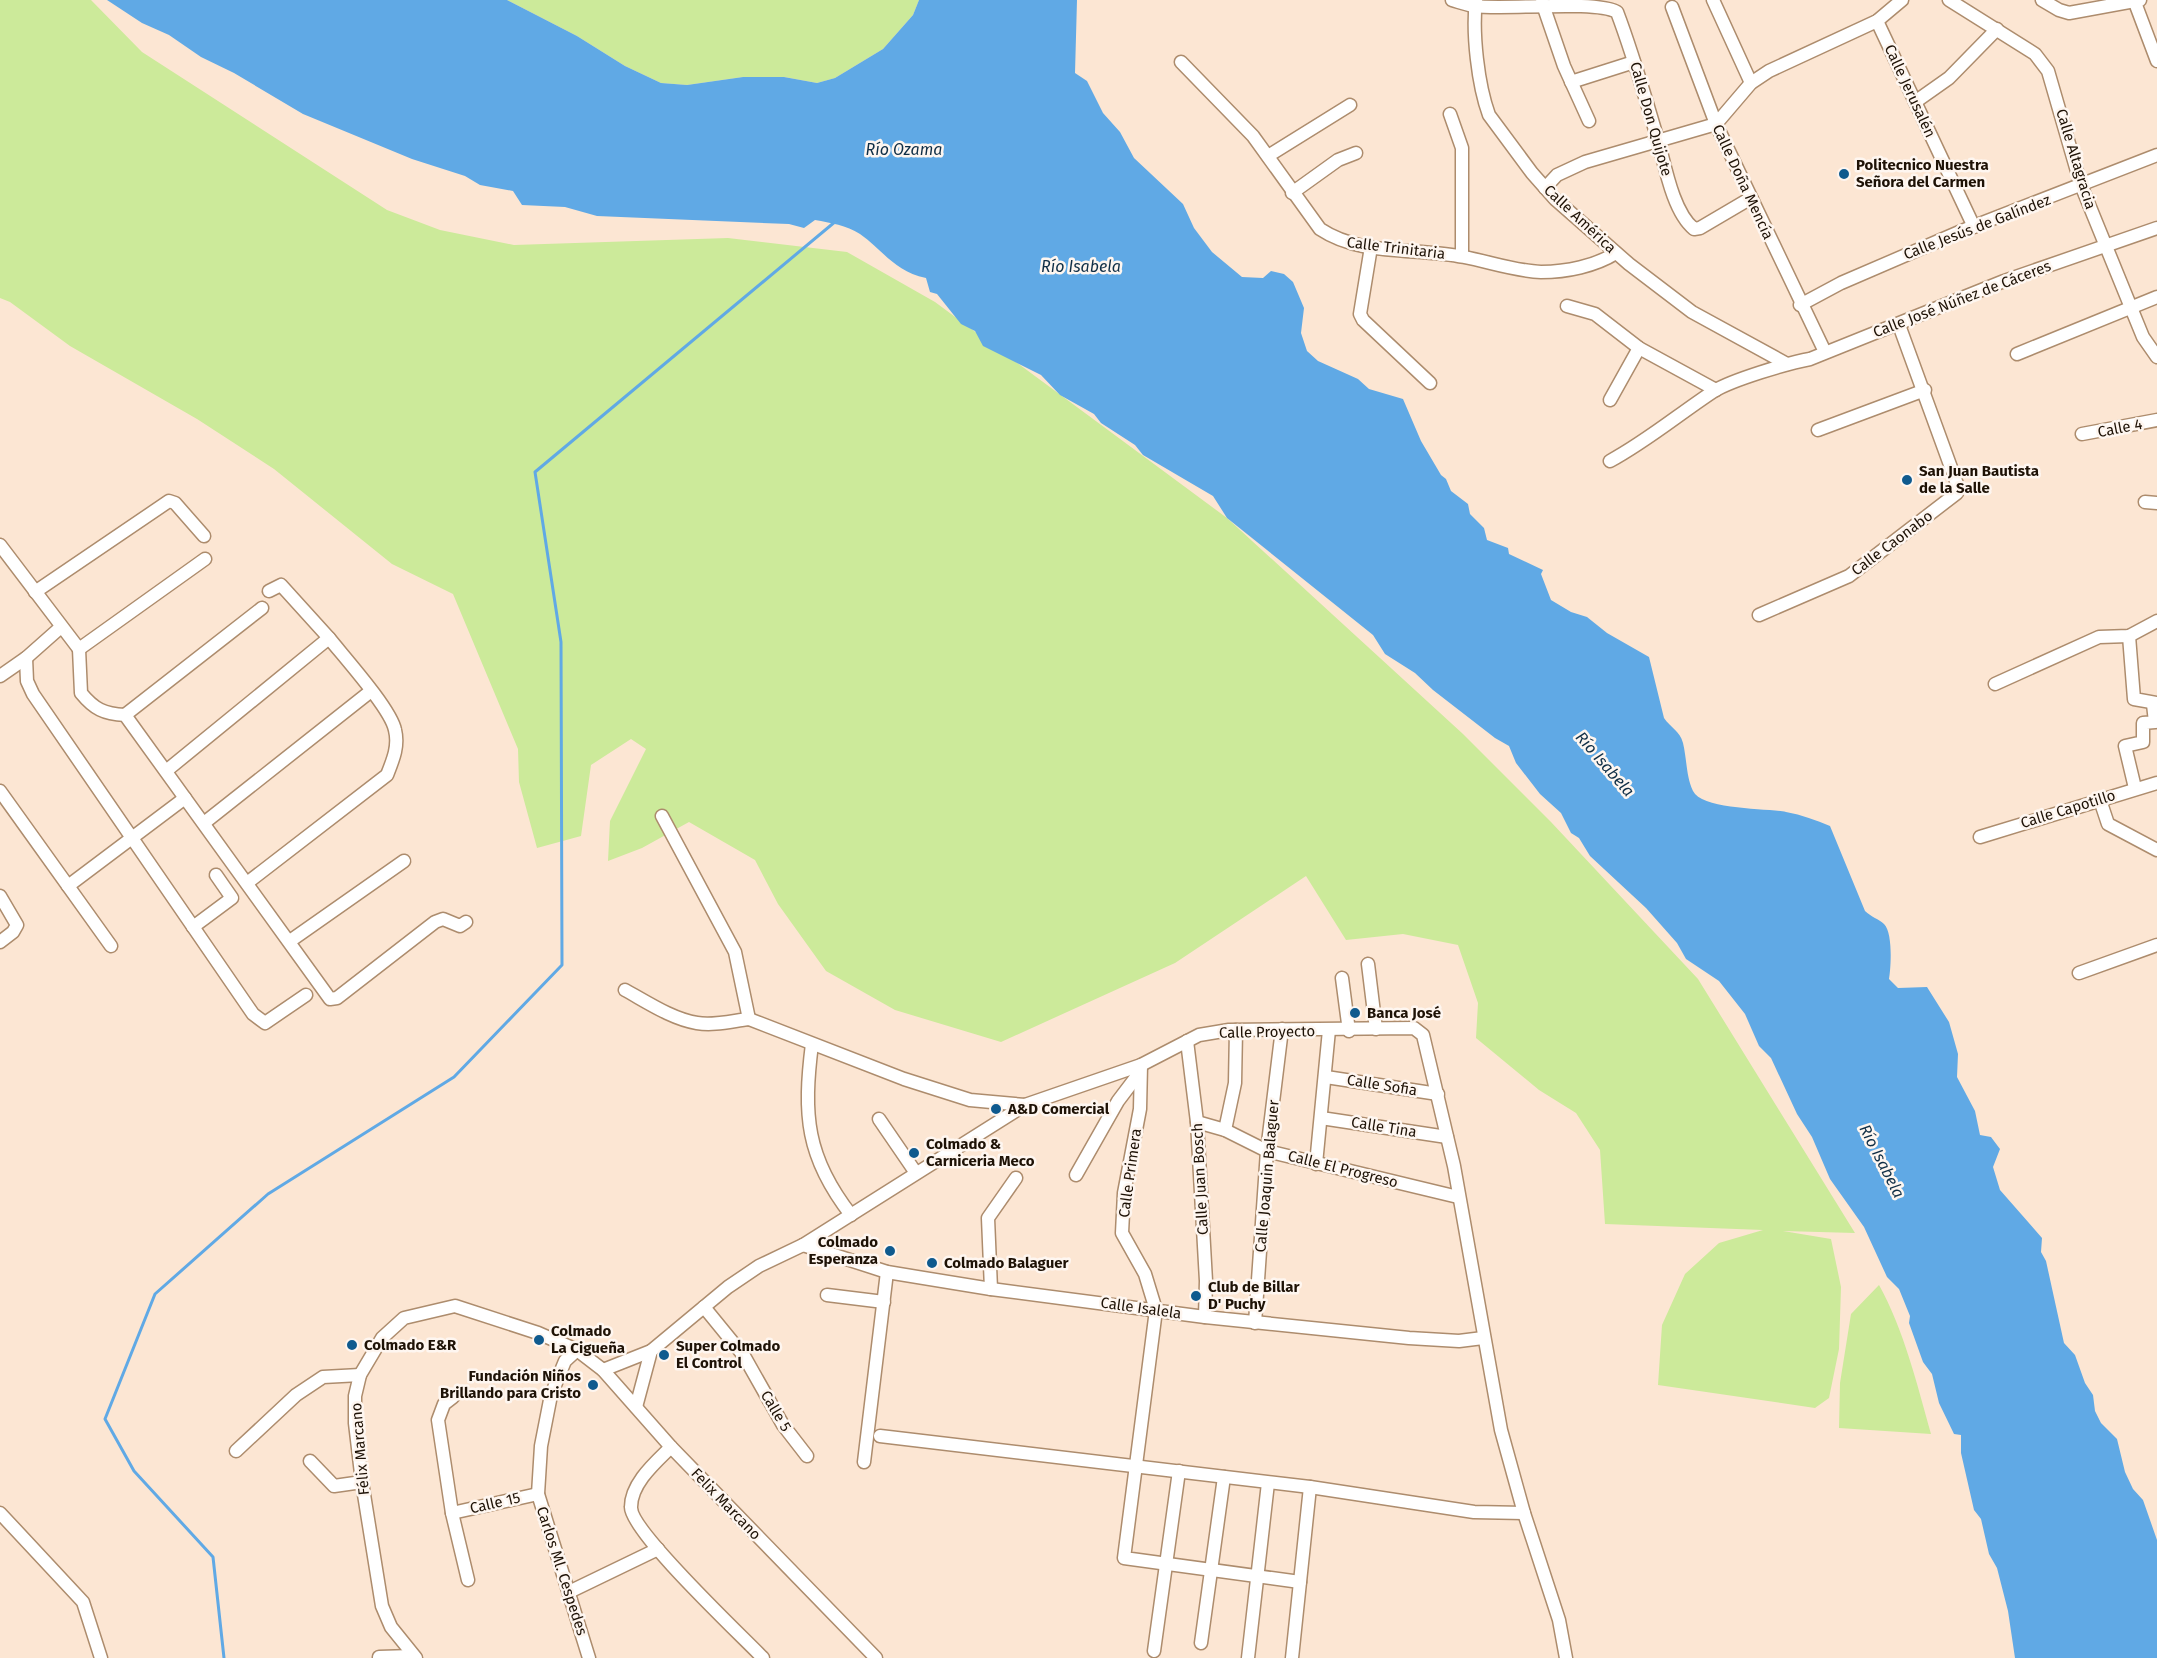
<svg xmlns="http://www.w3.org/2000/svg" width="2157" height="1658" viewBox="0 0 2157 1658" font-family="'Fira Sans',sans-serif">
	<rect width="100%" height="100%" fill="#fce6d3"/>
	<g fill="#ccea9a">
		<polygon points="0,0 91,0 142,52 387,210 440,230 514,245 728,238 847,252 935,302 1227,518 1463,734 1551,822 1698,979 1855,1233 1783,1231 1831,1239 1841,1287 1839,1349 1829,1398 1815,1408 1658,1385 1662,1325 1685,1274 1719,1243 1763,1230 1605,1224 1600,1150 1576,1113 1539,1090 1476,1038 1478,1003 1458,945 1403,934 1346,940 1306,876 1175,963 1001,1042 895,1010 826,971 778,904 755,860 689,822 642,848 608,861 610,821 646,749 631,739 591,765 581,836 537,848 519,782 518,749 453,594 392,564 274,469 197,419 70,346 10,302 0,298"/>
		<polygon points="507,0 919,0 913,15 883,49 835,78 817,83 784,77 743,77 687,85 661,83 625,66 577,36"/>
		<path d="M 1879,1285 C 1904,1330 1917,1384 1931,1434 L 1839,1428 L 1840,1383 L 1851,1314 Z"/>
	</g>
	<path fill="#60a9e5" d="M 107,0 L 507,0 L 577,36 L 625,66 L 661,83 L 687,85 L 743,77 L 784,77 L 817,83 L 835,78 L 883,49 L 913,15 L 919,0 L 1077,0 L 1075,73 L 1087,81 L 1103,113 L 1120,132 L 1134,158 L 1183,204 L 1194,228 L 1212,252 L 1242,277 L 1263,278 L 1271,271 L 1284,274 L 1293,282 L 1304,308 L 1301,333 L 1307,351 L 1318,361 L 1358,379 L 1369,389 L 1403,399 L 1421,441 L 1441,475 L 1446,479 L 1451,491 L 1468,504 L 1470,514 L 1484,528 L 1487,540 L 1508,548 L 1509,554 L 1543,570 L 1541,574 L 1551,600 L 1571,612 L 1587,617 L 1607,633 L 1649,657 L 1664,718 C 1670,727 1680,731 1683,743 C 1687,760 1686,776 1693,791 C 1702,810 1767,808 1786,812 C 1802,815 1816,820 1830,826 L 1865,911 C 1871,917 1879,919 1884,924 C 1893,933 1891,967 1889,979 L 1898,988 L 1927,987 L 1949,1022 L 1958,1054 L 1957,1077 L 1975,1111 L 1980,1135 L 1991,1137 L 2000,1149 L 1993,1167 L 2000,1190 L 2042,1238 L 2041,1252 L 2046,1261 L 2064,1343 L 2075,1355 L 2085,1383 L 2093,1395 L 2095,1411 L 2101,1423 L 2117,1439 L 2125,1472 L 2133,1489 L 2143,1500 L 2157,1540 L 2157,1658 L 2015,1658 L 2008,1611 L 1997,1568 L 1989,1554 L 1981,1519 L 1974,1510 L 1961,1453 L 1961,1435 L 1954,1434 L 1939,1403 L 1932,1374 L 1923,1362 L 1909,1323 L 1910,1316 L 1899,1289 L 1887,1277 L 1864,1227 L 1830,1179 L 1812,1137 L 1797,1114 L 1771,1058 L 1759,1046 L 1745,1014 L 1719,981 L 1686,959 L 1677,943 L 1646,908 L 1590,856 L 1579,838 L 1571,833 L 1561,813 L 1540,794 L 1516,763 L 1509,746 L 1495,738 L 1433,690 L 1415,673 L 1385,654 L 1373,635 L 1227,518 L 1213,496 L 1143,455 L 1135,445 L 1101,423 L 1094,414 L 1060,395 L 1041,375 L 983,346 L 975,331 L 961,324 L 937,294 L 930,292 L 926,278 C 894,271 885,252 860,234 C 846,225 831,223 815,220 L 804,228 L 789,224 L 597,216 L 565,207 L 522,205 L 513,191 L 480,185 L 465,176 L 412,159 L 303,114 L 234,73 L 201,57 L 169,35 L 142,23 Z"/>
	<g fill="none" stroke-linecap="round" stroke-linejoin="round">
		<polyline stroke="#60a9e5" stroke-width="3" points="224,1658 213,1557 134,1471 105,1419 155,1294 268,1194 454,1077 562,965 561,642 535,472 836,221"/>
		<g stroke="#ad8c6d" stroke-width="15">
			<g id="minor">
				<path d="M 1452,0 C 1459,2 1467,5 1474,6 C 1506,10 1595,0 1617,12 C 1633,54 1645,97 1658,140 C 1665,166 1673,212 1694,229 L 1700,228 L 1751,198"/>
				<path d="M 1476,0 C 1472,33 1478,85 1489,115 L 1532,173 L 1555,199 L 1629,264 L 1692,312 L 1787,364"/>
				<polyline points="1713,0 1751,83"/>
				<polyline points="1949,0 2035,54 2048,71 2081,185 2143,337 2157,357"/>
				<polyline points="2042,0 2059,10 2069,13 2140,0"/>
				<polyline points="2134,0 2157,61"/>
				<polyline points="1542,2 1564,66 1589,121"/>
				<polyline points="1672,7 1716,124 1825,352"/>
				<polyline points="1877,21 1974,227"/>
				<path d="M 1181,62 L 1253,136 L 1320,229 C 1362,257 1417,247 1464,257 C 1490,262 1515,271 1541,272 C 1567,272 1595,266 1616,253"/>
				<polyline points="1571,82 1634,62"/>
				<polyline points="1915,102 1949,78 1997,29"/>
				<polyline points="1450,114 1462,148 1462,256"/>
				<polyline points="1268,156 1350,105"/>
				<polyline points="1545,188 1557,175 1585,162 1716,124 1751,83 1769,71 1877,21 1902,0"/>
				<polyline points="1292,193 1338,160 1356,153"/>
				<polyline points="1371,247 1360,314 1363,320 1430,383"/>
				<polyline points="1800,305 1841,283 1964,230 2157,155"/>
				<polyline points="1567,306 1595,314 1639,348 1716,390"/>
				<polyline points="2017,354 2157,297"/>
				<polyline points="1610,400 1639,348"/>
				<polyline points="1818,430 1925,390"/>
				<polyline points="2082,434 2157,420"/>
				<path d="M 1610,461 C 1647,441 1679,414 1714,391 C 1732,380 1788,363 1810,359 L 2004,281 L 2157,228"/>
				<polyline points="2145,502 2157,503"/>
				<polyline points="0,545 79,649 205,559"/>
				<polyline points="269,591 281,585 329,638"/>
				<polyline points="35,592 169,501 175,503 204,536"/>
				<polyline points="1759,615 1849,576 1957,493 1957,484 1899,325"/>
				<polyline points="2129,636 2134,699 2157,703"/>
				<path d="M 79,649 L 81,693 C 94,709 104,714 125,715 L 330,999 L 337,998 L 435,922 L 443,919 L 460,926 L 466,922"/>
				<polyline points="26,658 27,681 33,694 253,1014 265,1023 306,995"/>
				<polyline points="0,676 26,658 61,627"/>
				<polyline points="1995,684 2099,637 2129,636 2157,621"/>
				<polyline points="125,715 262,608"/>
				<path d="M 166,771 L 329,638 C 344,657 391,709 395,730 C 399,746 393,760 387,775 L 247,883"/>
				<polyline points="2135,788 2125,746 2143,742 2143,723 2155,722 2153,704"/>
				<polyline points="0,791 111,946"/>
				<polyline points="2100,800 2108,824 2157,850"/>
				<polyline points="662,816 735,952 749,1019"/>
				<polyline points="204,823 371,691"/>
				<polyline points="1980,837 2157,783"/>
				<polyline points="68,886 185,798"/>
				<polyline points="0,896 17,925 13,932 0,942"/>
				<polyline points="193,927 232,898 216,875"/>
				<polyline points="290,941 404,861"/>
				<polyline points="1368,964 1376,1029"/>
				<polyline points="2079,973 2157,945"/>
				<polyline points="1342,978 1349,1031"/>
				<path d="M 625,990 C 647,1002 672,1019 697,1023 C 714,1026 732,1021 749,1019"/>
				<polyline points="749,1019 904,1079 970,1100 1025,1105"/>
				<polyline points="1187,1041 1197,1122 1206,1281 1205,1317"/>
				<path d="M 812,1044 C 803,1115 806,1157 851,1215"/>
				<polyline points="1141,1065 1140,1109 1124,1193 1122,1233 1145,1274 1156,1310 1124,1558 1300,1582"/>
				<polyline points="1326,1077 1438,1094"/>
				<polyline points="1321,1118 1447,1137"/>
				<polyline points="879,1119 916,1173"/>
				<polyline points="1197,1122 1225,1130 1267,1151 1458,1197"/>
				<polyline points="1225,1130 1235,1083 1236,1030"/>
				<polyline points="1316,1164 1329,1030"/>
				<polyline points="1076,1175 1118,1101 1140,1072"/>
				<polyline points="803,1245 887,1272 991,1289 1205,1317 1409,1338 1459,1341 1483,1338"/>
				<polyline points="991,1289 988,1218 1016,1178"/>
				<polyline points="827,1295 884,1302"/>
				<polyline points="704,1307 744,1356 783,1425 807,1456"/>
				<polyline points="1255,1323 1267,1151 1282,1029"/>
				<polyline points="577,1350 565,1361 551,1395 541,1446 538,1494 589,1658"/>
				<polyline points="603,1370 651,1351 728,1287 759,1266 803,1245 1025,1105 1141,1065 1199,1035 1229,1030 1414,1028 1423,1035 1454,1166 1501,1430 1524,1513 1559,1620 1566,1658"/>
				<polyline points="453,1397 444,1404 438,1420 452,1513 468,1580"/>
				<polyline points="636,1407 651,1351"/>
				<polyline points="880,1436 1310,1487 1474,1512 1524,1513"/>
				<path d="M 671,1447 C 656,1462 631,1483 631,1507 C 630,1531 741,1635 763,1658"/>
				<polyline points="236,1451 296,1395 323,1377 360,1375"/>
				<polyline points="310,1461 334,1486 362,1482"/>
				<polyline points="864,1462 887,1272"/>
				<polyline points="0,1513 83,1602 101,1658"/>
				<polyline points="452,1513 538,1494"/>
				<polyline points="569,1592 658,1549"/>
				<polyline points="1201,1643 1224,1477"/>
				<polyline points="1154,1651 1179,1471"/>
				<polyline points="379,1657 412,1656"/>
				<polyline points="416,1658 391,1627 382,1606 362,1482 355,1423 355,1396 360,1375 382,1338 404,1318 455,1306 538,1333 577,1350 603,1370 671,1447 876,1658"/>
				<polyline points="1248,1658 1268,1483"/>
				<polyline points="1292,1658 1310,1487"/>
			</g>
		</g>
		<use href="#minor" stroke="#fff" stroke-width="12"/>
	</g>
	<g fill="#0f5a8e" stroke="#fef6f0" stroke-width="2">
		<circle cx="1844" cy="174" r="6"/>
		<circle cx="1907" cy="480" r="6"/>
		<circle cx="1355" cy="1013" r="6"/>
		<circle cx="996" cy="1109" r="6"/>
		<circle cx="914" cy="1153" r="6"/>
		<circle cx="890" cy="1251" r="6"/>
		<circle cx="932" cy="1263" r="6"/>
		<circle cx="1196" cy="1296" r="6"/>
		<circle cx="539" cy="1340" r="6"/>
		<circle cx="352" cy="1345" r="6"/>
		<circle cx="664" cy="1355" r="6"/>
		<circle cx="593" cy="1385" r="6"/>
	</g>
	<g text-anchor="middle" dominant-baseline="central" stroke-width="5" stroke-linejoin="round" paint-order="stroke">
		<g font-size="15" fill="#1e1206" stroke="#fef6f0">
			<text transform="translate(1910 91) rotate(65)">Calle Jerusalén</text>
			<text transform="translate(1651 119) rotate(74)">Calle Don Quijote</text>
			<text transform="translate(2076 159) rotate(73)">Calle Altagracia</text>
			<text transform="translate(1743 182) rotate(65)">Calle Doña Mencía</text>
			<text transform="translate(1580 219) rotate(43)">Calle América</text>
			<text transform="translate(1977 227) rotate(-21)">Calle Jesús de Galíndez</text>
			<text transform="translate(1396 248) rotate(7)">Calle Trinitaria</text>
			<text transform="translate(1962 299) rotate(-21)">Calle José Núñez de Cáceres</text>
			<text transform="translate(2120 428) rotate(-11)">Calle 4</text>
			<text transform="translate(1892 543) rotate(-37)">Calle Caonabo</text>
			<text transform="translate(2068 809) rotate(-17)">Calle Capotillo</text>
			<text transform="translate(1267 1032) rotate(-1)">Calle Proyecto</text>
			<text transform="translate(1382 1085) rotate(9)">Calle Sofia</text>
			<text transform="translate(1384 1127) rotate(9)">Calle Tina</text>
			<text transform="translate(1343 1169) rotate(14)">Calle El Progreso</text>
			<text transform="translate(1130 1173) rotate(-82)">Calle Primera</text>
			<text transform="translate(1267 1176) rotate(-85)">Calle Joaquin Balaguer</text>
			<text transform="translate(1200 1179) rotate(-93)">Calle Juan Bosch</text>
			<text transform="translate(1141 1308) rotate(8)">Calle Isalela</text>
			<text transform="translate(776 1411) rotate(59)">Calle 5</text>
			<text transform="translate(360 1449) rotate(-95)">Félix Marcano</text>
			<text transform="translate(495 1503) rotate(-13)">Calle 15</text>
			<text transform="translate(726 1504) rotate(46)">Felix Marcano</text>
			<text transform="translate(562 1571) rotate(72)">Carlos Ml. Cespedes</text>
		</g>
		<g font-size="15" font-weight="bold" fill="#1e1206" stroke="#fef6f0" text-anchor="start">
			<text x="1856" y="165">Politecnico Nuestra<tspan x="1856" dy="17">Señora del Carmen</tspan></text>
			<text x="1919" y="471">San Juan Bautista<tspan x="1919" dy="17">de la Salle</tspan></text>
			<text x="1367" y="1013">Banca José</text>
			<text x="1008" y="1109">A&amp;D Comercial</text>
			<text x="926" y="1144">Colmado &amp;<tspan x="926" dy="17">Carniceria Meco</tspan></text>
			<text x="878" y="1242" text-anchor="end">Colmado<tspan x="878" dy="17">Esperanza</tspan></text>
			<text x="944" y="1263">Colmado Balaguer</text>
			<text x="1208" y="1287">Club de Billar<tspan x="1208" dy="17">D' Puchy</tspan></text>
			<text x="551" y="1331">Colmado<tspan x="551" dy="17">La Cigueña</tspan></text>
			<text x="364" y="1345">Colmado E&amp;R</text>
			<text x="676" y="1346">Super Colmado<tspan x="676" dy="17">El Control</tspan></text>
			<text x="581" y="1376" text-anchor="end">Fundación Niños<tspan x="581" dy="17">Brillando para Cristo</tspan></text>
		</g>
		<g font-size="16" font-style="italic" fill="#0f2e46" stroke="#fef6f0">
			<text x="904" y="149">Río Ozama</text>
			<text x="1081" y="266">Río Isabela</text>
			<text transform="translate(1605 764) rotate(49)">Río Isabela</text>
			<text transform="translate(1882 1161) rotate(63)">Río Isabela</text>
		</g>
	</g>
</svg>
